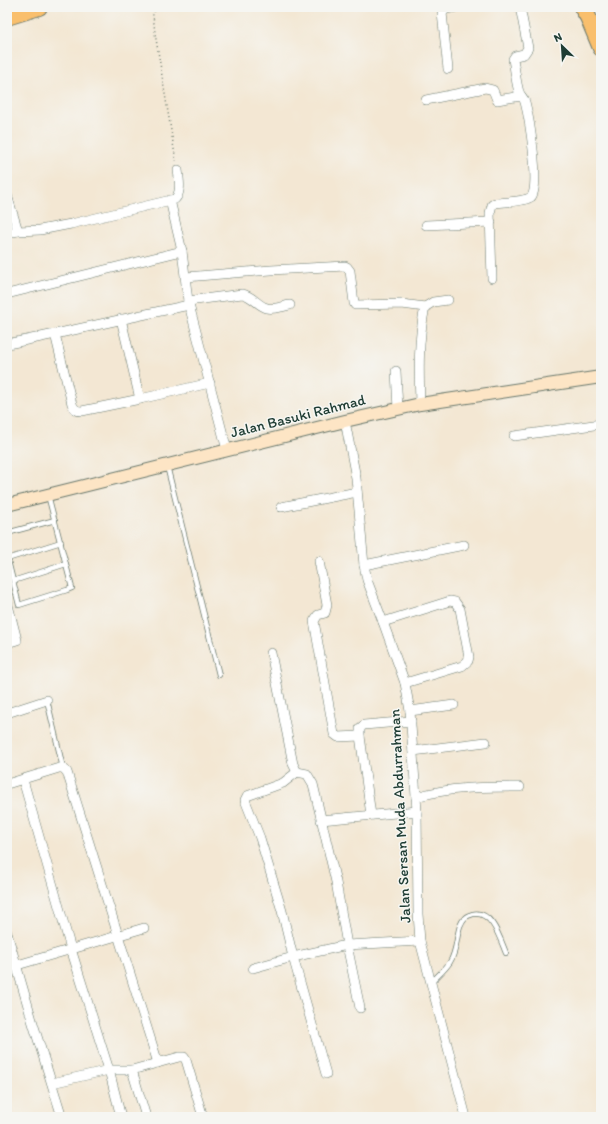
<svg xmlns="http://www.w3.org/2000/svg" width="608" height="1124" viewBox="0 0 608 1124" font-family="Itim,sans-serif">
	<rect width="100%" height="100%" fill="#f6f6f2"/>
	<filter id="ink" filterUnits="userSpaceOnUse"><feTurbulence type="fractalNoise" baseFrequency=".025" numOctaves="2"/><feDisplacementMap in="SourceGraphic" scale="8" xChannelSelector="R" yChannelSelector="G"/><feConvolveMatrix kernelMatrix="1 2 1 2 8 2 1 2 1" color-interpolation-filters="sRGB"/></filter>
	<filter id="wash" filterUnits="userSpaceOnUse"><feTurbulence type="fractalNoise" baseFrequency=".012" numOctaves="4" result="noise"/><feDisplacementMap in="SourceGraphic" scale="16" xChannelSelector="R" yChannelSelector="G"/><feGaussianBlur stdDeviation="0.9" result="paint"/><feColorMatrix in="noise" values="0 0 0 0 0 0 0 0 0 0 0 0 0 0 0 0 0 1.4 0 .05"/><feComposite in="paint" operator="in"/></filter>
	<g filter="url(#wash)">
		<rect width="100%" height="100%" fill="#f3e7d3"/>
	</g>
	<g filter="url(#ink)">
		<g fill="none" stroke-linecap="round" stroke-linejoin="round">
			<g stroke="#69786c" stroke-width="6">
				<g id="lane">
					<polyline points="167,466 219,675"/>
					<polyline points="7,533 55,520"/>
					<polyline points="7,557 19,605 67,590 72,588 48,495"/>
					<polyline points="7,559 61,542"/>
					<polyline points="13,581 66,564"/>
					<polyline points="47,700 63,768"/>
					<path d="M 431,983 C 437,976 445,970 450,962 C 457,951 456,938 460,926 C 463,919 465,916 473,914 C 492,910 500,939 506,953"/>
				</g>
			</g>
			<g stroke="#69786c" stroke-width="10">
				<g id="street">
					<polyline points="448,69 442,13 446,9 457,7"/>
					<polyline points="426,100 485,88 493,90 497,100 521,96"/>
					<polyline points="7,195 18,231"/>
					<polyline points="170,200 182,251 188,301 227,450"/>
					<polyline points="426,225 491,222"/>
					<path d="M 7,233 L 18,231 L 40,230 L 71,224 L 175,199 C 182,192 179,179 178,170"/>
					<polyline points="186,277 271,270 345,266 347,267 350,271 354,303 355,305 402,304 425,307"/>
					<path d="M 492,278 L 490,213 L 492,205 L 495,203 C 503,202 524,202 531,197 C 541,188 529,117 525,102 C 524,98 521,97 519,92 C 516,82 515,70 513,59 L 515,56 L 524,54 L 528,48 L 520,7"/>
					<polyline points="7,294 182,251"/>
					<path d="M 188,301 L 242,294 C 252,295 258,306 267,308 C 274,310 283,306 290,305"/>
					<polyline points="121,319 140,399 210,383"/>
					<path d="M 55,334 L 72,404 C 74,409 76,411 82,411 L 140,399"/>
					<path d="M 7,344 C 68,332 129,317 190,305"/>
					<polyline points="396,371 398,409"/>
					<path d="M 420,404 C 419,372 418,339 425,307 L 433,302 L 448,300"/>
					<polyline points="345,421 356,478 364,565 367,580 383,622 405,683 410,711 417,811 418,914 420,941 466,1117"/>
					<polyline points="514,436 601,424"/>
					<polyline points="281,507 357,492"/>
					<polyline points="319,561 327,605 325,613 318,615 314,621 334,734 338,737 360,736 360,728 364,725 411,721"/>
					<polyline points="364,565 464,545"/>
					<polyline points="7,601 17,640 7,643"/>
					<polyline points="383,622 450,601 455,602 460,609 469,657 468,661 462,666 405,683"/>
					<polyline points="271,653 293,764 297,772 307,774 313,784 336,882 347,945 360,1008"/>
					<polyline points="410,711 454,705"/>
					<polyline points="7,713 47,700"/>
					<polyline points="360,736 371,815"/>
					<polyline points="413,751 486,742"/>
					<polyline points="297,772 283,783 247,796 245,800 260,838 282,911 293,957 347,945 420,941"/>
					<polyline points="23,780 71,949 109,1070 121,1117"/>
					<polyline points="7,784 59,768 63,768 67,772 158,1063"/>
					<path d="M 416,797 C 450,787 484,787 520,787"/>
					<polyline points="321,820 417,811"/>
					<polyline points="7,933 32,1020 62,1117"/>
					<polyline points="7,968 144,928"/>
					<polyline points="253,968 293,957 326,1074"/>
					<polyline points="132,1070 146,1117"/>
					<polyline points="52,1083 109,1070 132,1070 179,1057 184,1057 186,1060 203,1117"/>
				</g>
			</g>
			<g stroke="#69786c" stroke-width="14">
				<polyline id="secondary" points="7,505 345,421 420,404 601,377"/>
			</g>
			<g stroke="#69786c" stroke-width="18">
				<g id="highway">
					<polyline points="582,7 588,17 601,48"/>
					<polyline points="7,17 39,7"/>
				</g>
			</g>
			<polyline stroke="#69786c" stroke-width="1.5" stroke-dasharray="1 3" stroke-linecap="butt" points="156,7 153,15 155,33 176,161"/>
			<use href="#lane" stroke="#fff" stroke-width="4.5"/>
			<use href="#street" stroke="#fff" stroke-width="9"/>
			<use href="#secondary" stroke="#fde5c5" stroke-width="12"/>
			<use href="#highway" stroke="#f9bf6d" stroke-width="16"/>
		</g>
	</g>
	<g text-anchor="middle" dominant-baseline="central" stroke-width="3" stroke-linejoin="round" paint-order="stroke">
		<g font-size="15" fill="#1f3d34" stroke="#f6f6f2">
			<text transform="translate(298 416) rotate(-14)">Jalan Basuki Rahmad</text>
			<text transform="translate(400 816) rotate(-93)">Jalan Sersan Muda Abdurrahman</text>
		</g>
	</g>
	<rect width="608" height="1124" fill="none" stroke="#f6f6f2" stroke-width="24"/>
	<g transform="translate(562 46) rotate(335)" stroke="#f6f6f2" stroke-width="3" paint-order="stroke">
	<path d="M0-3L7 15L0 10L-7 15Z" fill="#1f3d34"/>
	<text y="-6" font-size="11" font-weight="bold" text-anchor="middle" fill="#1f3d34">N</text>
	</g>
</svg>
